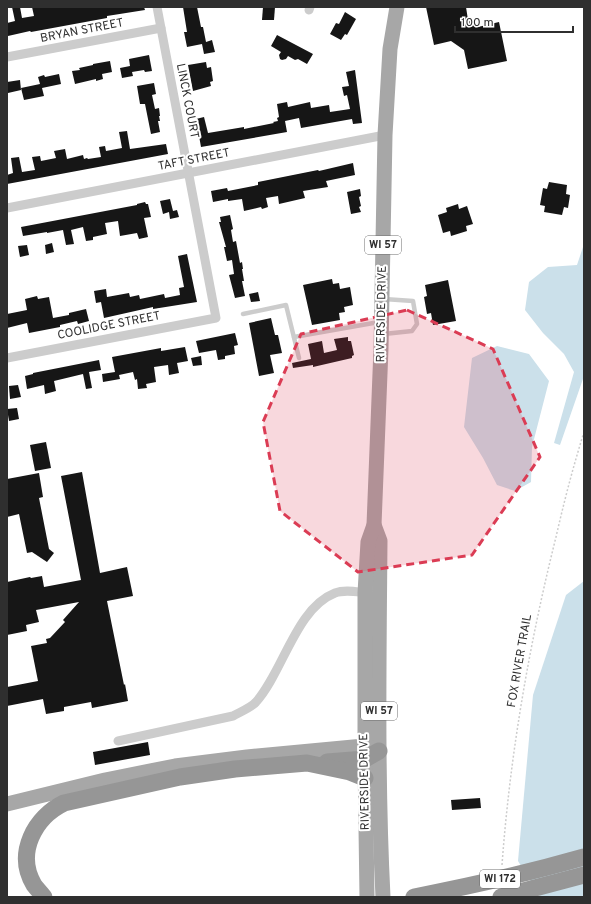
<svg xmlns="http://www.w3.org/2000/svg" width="591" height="904" viewBox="0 0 591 904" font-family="Overpass,sans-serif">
	<rect width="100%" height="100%" fill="#fff"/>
	<g fill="#cbe0ea">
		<polygon points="584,244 584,376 560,445 554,443 574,372 564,354 543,333 525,310 529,282 548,267 577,265"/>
		<polygon points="497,346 529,354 549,381 532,447 531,482 515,491 497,485 483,458 464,427 472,358"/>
		<polygon points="584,581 584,897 540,897 518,861 533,695 566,595"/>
	</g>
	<g fill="#161616">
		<polygon points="12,7 20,7 22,18 34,16 32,7 144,7 145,10 107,16 107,18 31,32 30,31 8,36 7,23 15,21"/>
		<polygon points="183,7 197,7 201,27 203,27 206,42 212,40 215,52 204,54 202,44 187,47 184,32 187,32"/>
		<polygon points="263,7 275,7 274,20 262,20"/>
		<polygon points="426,7 466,7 468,20 478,27 499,22 507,61 468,69 464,50 451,41 434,45"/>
		<polygon points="345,12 356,19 347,35 345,34 341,40 330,34 336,23 339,24"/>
		<polygon points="277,35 313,54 307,64 298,59 295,60 288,56 286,59 282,60 280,59 279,55 281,52 271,46"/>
		<polygon points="149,55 152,71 145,72 144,70 132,72 133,76 122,78 120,68 130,66 129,59"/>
		<polygon points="110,61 112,72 102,74 103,79 96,81 96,79 75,84 72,71 80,70 79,68 93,65 93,64"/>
		<polygon points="206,62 207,68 211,67 213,81 210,82 211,86 193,91 188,65"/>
		<polygon points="355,70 362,123 353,124 352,119 301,128 299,118 285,121 287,132 201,147 196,119 204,117 208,133 244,127 244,129 274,123 273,122 278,121 277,118 279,117 277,104 287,102 288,107 310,102 311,108 329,105 330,112 350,109 347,95 344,96 342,87 349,86 346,72"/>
		<polygon points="59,74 61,84 42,88 44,96 24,100 21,88 40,84 38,77 44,75 45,77"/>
		<polygon points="20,80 21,90 8,93 7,82"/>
		<polygon points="154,83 156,94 152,95 155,109 159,108 160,116 159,116 160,121 158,121 160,132 151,134 145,104 140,104 137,86"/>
		<polygon points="127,131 130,149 166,144 168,154 7,184 7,175 13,173 11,158 19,157 22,172 35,170 32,157 40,156 41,161 56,158 54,151 65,149 67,159 83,155 84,159 87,158 88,159 101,157 99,147 105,146 106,151 122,148 119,132"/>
		<polygon points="353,163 355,175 326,181 328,187 303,191 305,198 279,204 278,196 266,198 268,207 262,209 261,207 244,211 242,199 228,201 228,199 213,202 211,191 227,188 228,191 258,185 258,182 318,170 319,171"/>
		<polygon points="549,182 567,185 566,194 570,195 568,208 564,207 562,215 544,212 545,206 540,205 543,188 547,189"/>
		<polygon points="360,189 361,196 359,197 361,206 359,207 361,212 351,214 347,192"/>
		<polygon points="170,199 173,211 177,210 179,217 170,219 169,212 163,214 160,201"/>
		<polygon points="145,202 146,204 148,204 151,217 144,218 148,237 139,239 137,233 120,236 118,221 105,223 107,234 93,237 93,240 86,241 83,227 71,230 74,244 66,245 63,230 47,233 47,232 23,236 21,227 137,205 137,204"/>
		<polygon points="458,204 459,209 467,206 473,224 466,226 467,231 451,236 450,231 443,233 438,215 447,212 446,208"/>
		<polygon points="230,215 233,229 231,230 233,242 236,241 240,263 242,262 243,269 242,269 244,281 242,281 245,296 235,298 229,275 234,274 232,260 227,261 224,247 226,247 219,222 221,222 220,217"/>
		<polygon points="52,243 54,252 46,254 45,245"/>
		<polygon points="27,245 29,255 20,257 18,246"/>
		<polygon points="187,254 197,302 153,309 153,307 104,318 101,302 96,303 94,291 106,289 107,297 129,293 130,297 139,295 140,299 164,294 165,298 180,295 179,288 184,287 178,256"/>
		<polygon points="332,279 333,284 339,283 340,289 350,287 353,305 344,307 345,312 339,313 340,320 312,325 303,285"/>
		<polygon points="448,280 456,321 433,325 431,313 427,314 424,297 427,296 425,285"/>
		<polygon points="258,292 260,301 251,302 249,294"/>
		<polygon points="37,296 38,299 49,297 53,318 69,315 69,313 86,309 89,321 78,324 77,321 60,325 60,327 29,333 27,323 7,328 7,314 27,310 25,299"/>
		<polygon points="271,318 275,335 278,335 282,353 270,355 274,373 259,376 249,323"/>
		<polygon points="235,333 238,345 234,346 235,354 225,356 225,359 218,360 216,350 199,353 196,341"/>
		<polygon points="348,337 348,341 351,341 354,355 352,356 352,358 313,367 313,365 293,368 292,363 311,359 308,344 322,341 324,353 337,350 334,339"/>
		<polygon points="185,347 188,361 177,363 179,373 169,375 168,365 154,367 156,382 146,384 147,388 138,389 137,379 135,380 133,372 119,375 120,379 103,382 102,374 115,372 112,357 161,348 161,351"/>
		<polygon points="201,356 202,365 193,366 191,358"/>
		<polygon points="99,360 101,370 89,372 92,388 86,389 83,374 54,381 56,391 45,394 44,385 27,389 25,376 33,374 33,373"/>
		<polygon points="18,385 21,397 10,399 9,386"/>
		<polygon points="17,408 19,419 9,421 7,409"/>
		<polygon points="46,442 51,468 35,471 30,445"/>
		<polygon points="82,472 100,573 127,567 133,596 107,601 124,685 125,684 128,701 92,708 91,702 64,707 64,711 46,714 43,699 7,706 7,687 38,681 31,646 47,643 46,639 50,638 65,622 63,620 79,602 36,610 39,622 26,625 27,631 7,635 7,582 30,577 31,578 42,576 44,587 81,580 61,476"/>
		<polygon points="39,473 43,497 39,498 49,549 54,553 47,562 32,552 27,553 19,514 7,517 7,479"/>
		<polygon points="148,742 150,755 95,765 93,752"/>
		<polygon points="480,798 481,808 452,810 451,800"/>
	</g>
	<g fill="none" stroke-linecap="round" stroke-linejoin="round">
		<path stroke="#ccc" stroke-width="1.5" stroke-dasharray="2 2" stroke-linecap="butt" d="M 502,865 C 510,755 529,645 556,537 C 564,502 573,467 584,432"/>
		<g stroke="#ccc" stroke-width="4.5">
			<polyline points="384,299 413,301 417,324 412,331 384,334"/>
			<polyline points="243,314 286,305 299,358"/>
			<polyline points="294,337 379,322"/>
		</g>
		<g stroke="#ccc" stroke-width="9">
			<polyline points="309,10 310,7"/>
			<polyline points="7,57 161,28"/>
			<polyline points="7,208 385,135"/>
			<polyline points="7,358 216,318 157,7"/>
			<path d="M 118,741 L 233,716 C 240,712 251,708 256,702 C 283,672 296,608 335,593 C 345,589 357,592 368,593"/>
		</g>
		<g stroke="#a7a7a7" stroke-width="15">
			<path d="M 374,525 L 380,541 C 379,660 377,778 383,897"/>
			<polyline points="7,804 105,780 175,766 247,757 364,746 373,748"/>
			<polyline points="367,897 365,759 365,593 368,542 374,525 381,348 385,135 390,49 397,7"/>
		</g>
		<g stroke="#969696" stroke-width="17">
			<polyline points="327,762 365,759 379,751"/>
			<path d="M 44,897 C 41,893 37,889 34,885 C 15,853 35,817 64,803 L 180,777 L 235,769 L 307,763 L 350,772 L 365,778"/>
			<polyline points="501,897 584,875"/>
		</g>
		<path stroke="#969696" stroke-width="17" d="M 414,897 C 471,886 528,873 584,857"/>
	</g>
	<path fill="#db3c54" fill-opacity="0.2" stroke="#db3c54" stroke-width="3" stroke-dasharray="8 5" stroke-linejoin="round" d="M 407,310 L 493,349 L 540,457 L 472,555 L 358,572 L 280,511 L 263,422 L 301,334 Z"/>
	<g text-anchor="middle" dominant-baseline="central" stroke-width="4" stroke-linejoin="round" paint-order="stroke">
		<g fill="#fff" stroke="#6d6d6d" stroke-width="1">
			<rect x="365" y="236" width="36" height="18" rx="3"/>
			<rect x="361" y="702" width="36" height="18" rx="3"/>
			<rect x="480" y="870" width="40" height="18" rx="3"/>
		</g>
		<g font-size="11" font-weight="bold" fill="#2f2f2f">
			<text x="383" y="245">WI 57</text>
			<text x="379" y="711">WI 57</text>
			<text x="500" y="879">WI 172</text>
		</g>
		<g font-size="12" fill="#2f2f2f" stroke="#fff">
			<text transform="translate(82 31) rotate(-11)">BRYAN STREET</text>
			<text transform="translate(187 101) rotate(79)">LINCK COURT</text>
			<text transform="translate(194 160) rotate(-11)">TAFT STREET</text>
			<text transform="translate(382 314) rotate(-89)">RIVERSIDE DRIVE</text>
			<text transform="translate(109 326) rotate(-11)">COOLIDGE STREET</text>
			<text transform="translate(520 661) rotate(-80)">FOX RIVER TRAIL</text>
			<text transform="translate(365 782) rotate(-91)">RIVERSIDE DRIVE</text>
		</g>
	</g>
	<rect width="591" height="904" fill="none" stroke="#2f2f2f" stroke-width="16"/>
	<path d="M455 26v6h118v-6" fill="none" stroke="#2f2f2f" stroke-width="2"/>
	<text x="461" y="26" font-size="12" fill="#2f2f2f" stroke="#ffffff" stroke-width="3" paint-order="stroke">100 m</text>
</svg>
